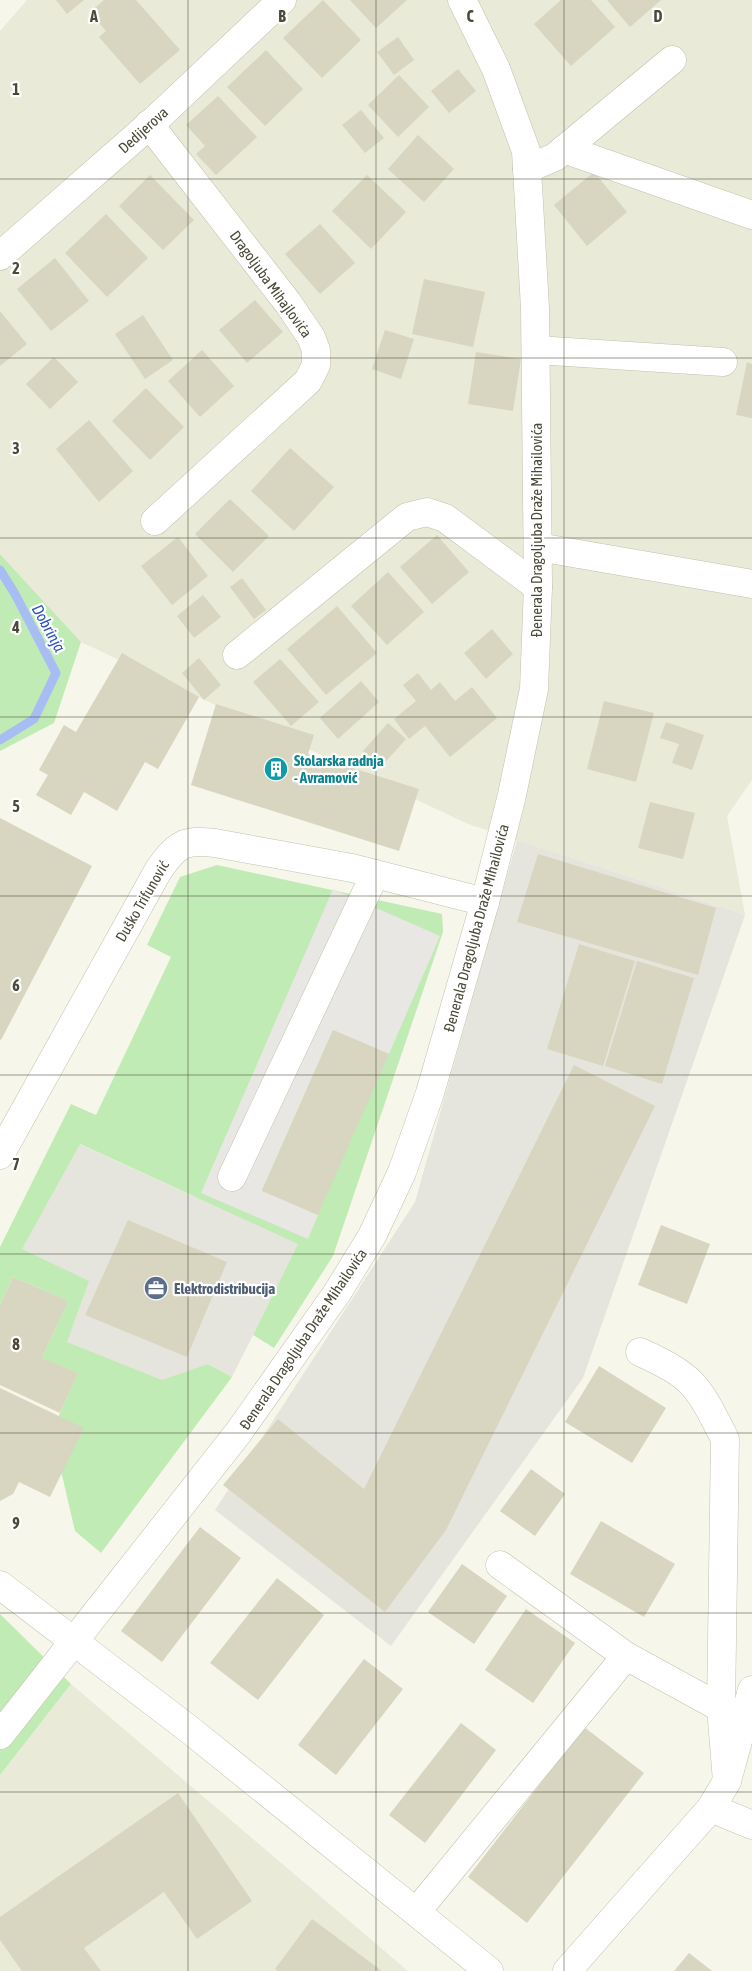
<svg xmlns="http://www.w3.org/2000/svg" width="752" height="1971" viewBox="0 0 752 1971" font-family="'Asap Condensed',sans-serif">
	<rect width="100%" height="100%" fill="#f6f6eb"/>
	<g fill="#eaead9">
		<polygon points="27,0 752,0 752,780 727,816 745,915 468,824 81,642 0,554 0,31"/>
		<polygon points="71,1684 408,1971 0,1971 0,1775"/>
	</g>
	<g fill="#e6e5dd">
		<polygon points="517,840 745,915 583,1378 391,1646 215,1510 415,1202"/>
		<polygon points="442,914 443,932 298,1245 232,1377 208,1364 162,1381 66,1343 21,1250 79,1144 195,1197"/>
	</g>
	<g fill="#c1ebb4">
		<polygon points="0,554 81,642 54,723 0,751"/>
		<polygon points="217,865 442,914 443,932 333,1256 274,1348 253,1335 298,1244 80,1144 22,1249 89,1281 67,1342 162,1380 208,1364 232,1377 101,1553 75,1531 52,1432 77,1374 42,1358 68,1301 13,1277 0,1305 0,1247 71,1104 96,1115 171,957 147,945 180,877"/>
		<polygon points="0,1614 71,1684 0,1775"/>
	</g>
	<polygon fill="#e8e7e3" points="333,889 440,936 389,1054 333,1030 262,1190 318,1215 308,1239 201,1193"/>
	<g fill="none" stroke-linecap="round" stroke-linejoin="round">
		<polyline stroke="#a7bdf3" stroke-width="9" points="0,570 15,594 56,673 34,719 0,740"/>
	</g>
	<g fill="#d8d6c0">
		<polygon points="56,0 84,0 67,14"/>
		<polygon points="104,0 136,0 180,50 140,84 99,37 106,31 90,12"/>
		<polygon points="323,0 361,40 322,78 283,38"/>
		<polygon points="350,0 407,0 376,28"/>
		<polygon points="561,0 591,0 615,27 571,66 534,24"/>
		<polygon points="607,0 661,0 630,27"/>
		<polygon points="398,37 414,60 394,75 377,52"/>
		<polygon points="266,50 303,89 265,126 227,87"/>
		<polygon points="458,69 476,91 449,113 431,91"/>
		<polygon points="399,75 429,107 398,137 368,105"/>
		<polygon points="218,96 257,137 216,175 196,154 205,146 186,125"/>
		<polygon points="361,110 384,138 365,153 342,125"/>
		<polygon points="418,135 454,169 424,202 388,169"/>
		<polygon points="594,172 627,212 587,246 554,205"/>
		<polygon points="150,175 194,220 163,250 119,206"/>
		<polygon points="367,175 406,212 371,249 332,211"/>
		<polygon points="106,214 148,258 107,297 65,253"/>
		<polygon points="320,224 355,263 320,294 285,254"/>
		<polygon points="55,258 89,301 51,331 17,289"/>
		<polygon points="424,279 485,292 473,347 412,334"/>
		<polygon points="255,300 283,332 247,363 219,330"/>
		<polygon points="0,311 27,344 0,366"/>
		<polygon points="143,315 173,360 145,379 115,334"/>
		<polygon points="385,330 414,339 401,379 372,369"/>
		<polygon points="202,350 234,386 200,417 168,381"/>
		<polygon points="476,352 521,359 513,411 468,404"/>
		<polygon points="54,357 78,382 50,409 26,384"/>
		<polygon points="747,362 752,364 752,418 736,415"/>
		<polygon points="146,388 184,427 150,460 112,421"/>
		<polygon points="89,420 133,471 99,502 56,449"/>
		<polygon points="290,448 334,487 294,531 251,491"/>
		<polygon points="230,499 269,536 233,572 195,534"/>
		<polygon points="437,535 469,572 432,604 400,567"/>
		<polygon points="178,537 208,576 172,605 141,566"/>
		<polygon points="388,572 424,612 387,645 351,606"/>
		<polygon points="242,578 266,610 254,619 230,587"/>
		<polygon points="203,595 221,617 194,638 177,616"/>
		<polygon points="337,606 377,653 326,695 287,649"/>
		<polygon points="492,629 513,654 486,679 464,653"/>
		<polygon points="122,653 199,697 158,769 145,762 117,811 84,792 71,815 36,795 48,775 39,770 64,725 76,732"/>
		<polygon points="199,658 221,685 204,700 182,673"/>
		<polygon points="280,659 319,702 291,726 253,682"/>
		<polygon points="418,673 431,690 440,682 455,701 472,687 497,718 450,757 425,726 409,739 394,719 416,701 403,685"/>
		<polygon points="361,681 379,702 338,739 320,718"/>
		<polygon points="604,701 654,713 636,782 587,769"/>
		<polygon points="216,704 314,735 308,754 419,789 399,851 191,785"/>
		<polygon points="666,722 704,735 692,770 672,763 679,744 660,738"/>
		<polygon points="388,723 406,739 381,767 363,751"/>
		<polygon points="650,802 695,813 683,859 638,848"/>
		<polygon points="0,818 92,866 1,1040 0,1039"/>
		<polygon points="538,854 716,908 698,975 517,922"/>
		<polygon points="579,944 635,961 603,1066 547,1049"/>
		<polygon points="637,961 694,978 662,1084 605,1066"/>
		<polygon points="333,1030 389,1054 318,1215 262,1191"/>
		<polygon points="574,1065 655,1106 446,1530 385,1612 223,1485 278,1419 364,1489"/>
		<polygon points="128,1220 227,1262 187,1357 85,1315"/>
		<polygon points="661,1225 710,1244 687,1304 638,1285"/>
		<polygon points="13,1277 68,1301 42,1358 78,1373 60,1413 0,1385 0,1305"/>
		<polygon points="599,1366 666,1408 632,1463 565,1422"/>
		<polygon points="0,1388 84,1428 50,1497 19,1482 13,1494 0,1501"/>
		<polygon points="531,1469 565,1494 535,1536 500,1511"/>
		<polygon points="601,1521 675,1564 644,1617 570,1574"/>
		<polygon points="200,1527 241,1558 162,1662 121,1631"/>
		<polygon points="462,1564 507,1596 474,1644 428,1612"/>
		<polygon points="277,1578 324,1615 258,1700 210,1663"/>
		<polygon points="526,1609 575,1643 533,1703 485,1670"/>
		<polygon points="364,1659 403,1689 336,1775 298,1745"/>
		<polygon points="461,1723 496,1750 425,1843 389,1815"/>
		<polygon points="584,1727 644,1773 527,1923 468,1877"/>
		<polygon points="178,1793 252,1901 197,1939 164,1892 84,1948 101,1971 22,1971 0,1940 0,1917"/>
		<polygon points="312,1919 382,1971 278,1971 275,1969"/>
		<polygon points="689,1953 712,1971 674,1971"/>
	</g>
	<g fill="none" stroke-linecap="round" stroke-linejoin="round">
		<g stroke="#c2c1ad" stroke-width="29">
			<g id="minor">
				<polyline points="149,124 288,303 311,337 316,350 316,365 308,381 155,521"/>
				<polyline points="564,149 752,215"/>
				<polyline points="527,169 555,157 672,60"/>
				<polyline points="0,256 156,119 282,0"/>
				<polyline points="536,350 723,362"/>
				<polyline points="538,547 752,584"/>
				<polyline points="237,655 407,517 427,512 445,518 538,587"/>
				<path d="M 0,1155 L 158,871 C 176,845 183,839 215,843 L 352,868 L 485,902"/>
				<polyline points="232,1177 375,874"/>
				<path d="M 640,1352 C 695,1377 698,1386 725,1439 L 721,1708 L 727,1781"/>
				<polyline points="500,1565 626,1656 721,1708"/>
				<polyline points="0,1585 190,1730 489,1971"/>
				<polyline points="0,1735 238,1433 337,1293 372,1236 402,1172 430,1093 485,902 512,795 534,689 538,587 535,308 526,151 496,69 462,0"/>
				<polyline points="711,1808 752,1825"/>
				<polyline points="417,1911 626,1656"/>
				<polyline points="567,1971 711,1808 727,1781 752,1690"/>
			</g>
		</g>
		<use href="#minor" stroke="#fff" stroke-width="28"/>
	</g>
	<path fill="none" stroke="#4b4938" stroke-width="1" stroke-opacity="0.55" d="M 188,0 L 188,1971M 376,0 L 376,1971M 564,0 L 564,1971M 0,179 L 752,179M 0,358 L 752,358M 0,538 L 752,538M 0,717 L 752,717M 0,896 L 752,896M 0,1075 L 752,1075M 0,1254 L 752,1254M 0,1433 L 752,1433M 0,1613 L 752,1613M 0,1792 L 752,1792"/>
	<defs>
		<g id="building-disc" transform="scale(1.25)"><circle r="9.5" fill="#0f9aa8" stroke="#fff"/><path d="M-4-6H4V6H1V3H-1V6H-4ZM-2.5-4.3h1.7v1.8h-1.7ZM.8-4.3h1.7v1.8H.8ZM-2.5-1h1.7V.8h-1.7ZM.8-1h1.7V.8H.8Z" fill="#fff"/></g>
		<g id="office-disc" transform="scale(1.25)"><circle r="9.5" fill="#5c6f8a" stroke="#fff"/><path d="M-6-3h4V-5.5h4V-3h4V5H-6ZM-1-4.5V-3h2v-1.5ZM-6 0V1H6V0Z" fill="#fff"/></g>
	</defs>
	<g fill-rule="evenodd">
		<use href="#building-disc" x="276" y="769"/>
		<use href="#office-disc" x="156" y="1288"/>
	</g>
	<g text-anchor="middle" dominant-baseline="central" stroke-width="4.5" stroke-linejoin="round" paint-order="stroke">
		<g font-size="15" fill="#4b4938" stroke="#fff">
			<text transform="translate(143 130) rotate(-42)">Dedijerova</text>
			<text transform="translate(271 284) rotate(54)">Dragoljuba Mihajlovića</text>
			<text transform="translate(536 530) rotate(-90)">Đenerala Dragoljuba Draže Mihailovića</text>
			<text transform="translate(142 901) rotate(-60)">Duško Trifunović</text>
			<text transform="translate(476 928) rotate(-75)">Đenerala Dragoljuba Draže Mihailovića</text>
			<text transform="translate(303 1339) rotate(-56)">Đenerala Dragoljuba Draže Mihailovića</text>
		</g>
		<g font-size="15" font-weight="bold" fill="#0d838f" stroke="#fff" text-anchor="start">
			<text x="294" y="760">Stolarska radnja<tspan x="294" dy="17">- Avramović</tspan></text>
		</g>
		<g font-size="15" font-weight="bold" fill="#4e5e75" stroke="#fff" text-anchor="start">
			<text x="174" y="1288">Elektrodistribucija</text>
		</g>
		<g font-size="16" font-style="italic" fill="#2d54bc" stroke="#fff">
			<text transform="translate(49 628) rotate(61)">Dobrinja</text>
		</g>
	</g>
	<g font-size="16" text-anchor="middle" font-weight="bold" fill="#4b4938" stroke="#fff" stroke-width="4.5" stroke-linejoin="round" paint-order="stroke">
		<text x="94" y="22">A</text>
		<text x="282" y="22">B</text>
		<text x="470" y="22">C</text>
		<text x="658" y="22">D</text>
		<text x="16" y="95">1</text>
		<text x="16" y="274">2</text>
		<text x="16" y="454">3</text>
		<text x="16" y="633">4</text>
		<text x="16" y="812">5</text>
		<text x="16" y="991">6</text>
		<text x="16" y="1170">7</text>
		<text x="16" y="1350">8</text>
		<text x="16" y="1529">9</text>
	</g>
</svg>
